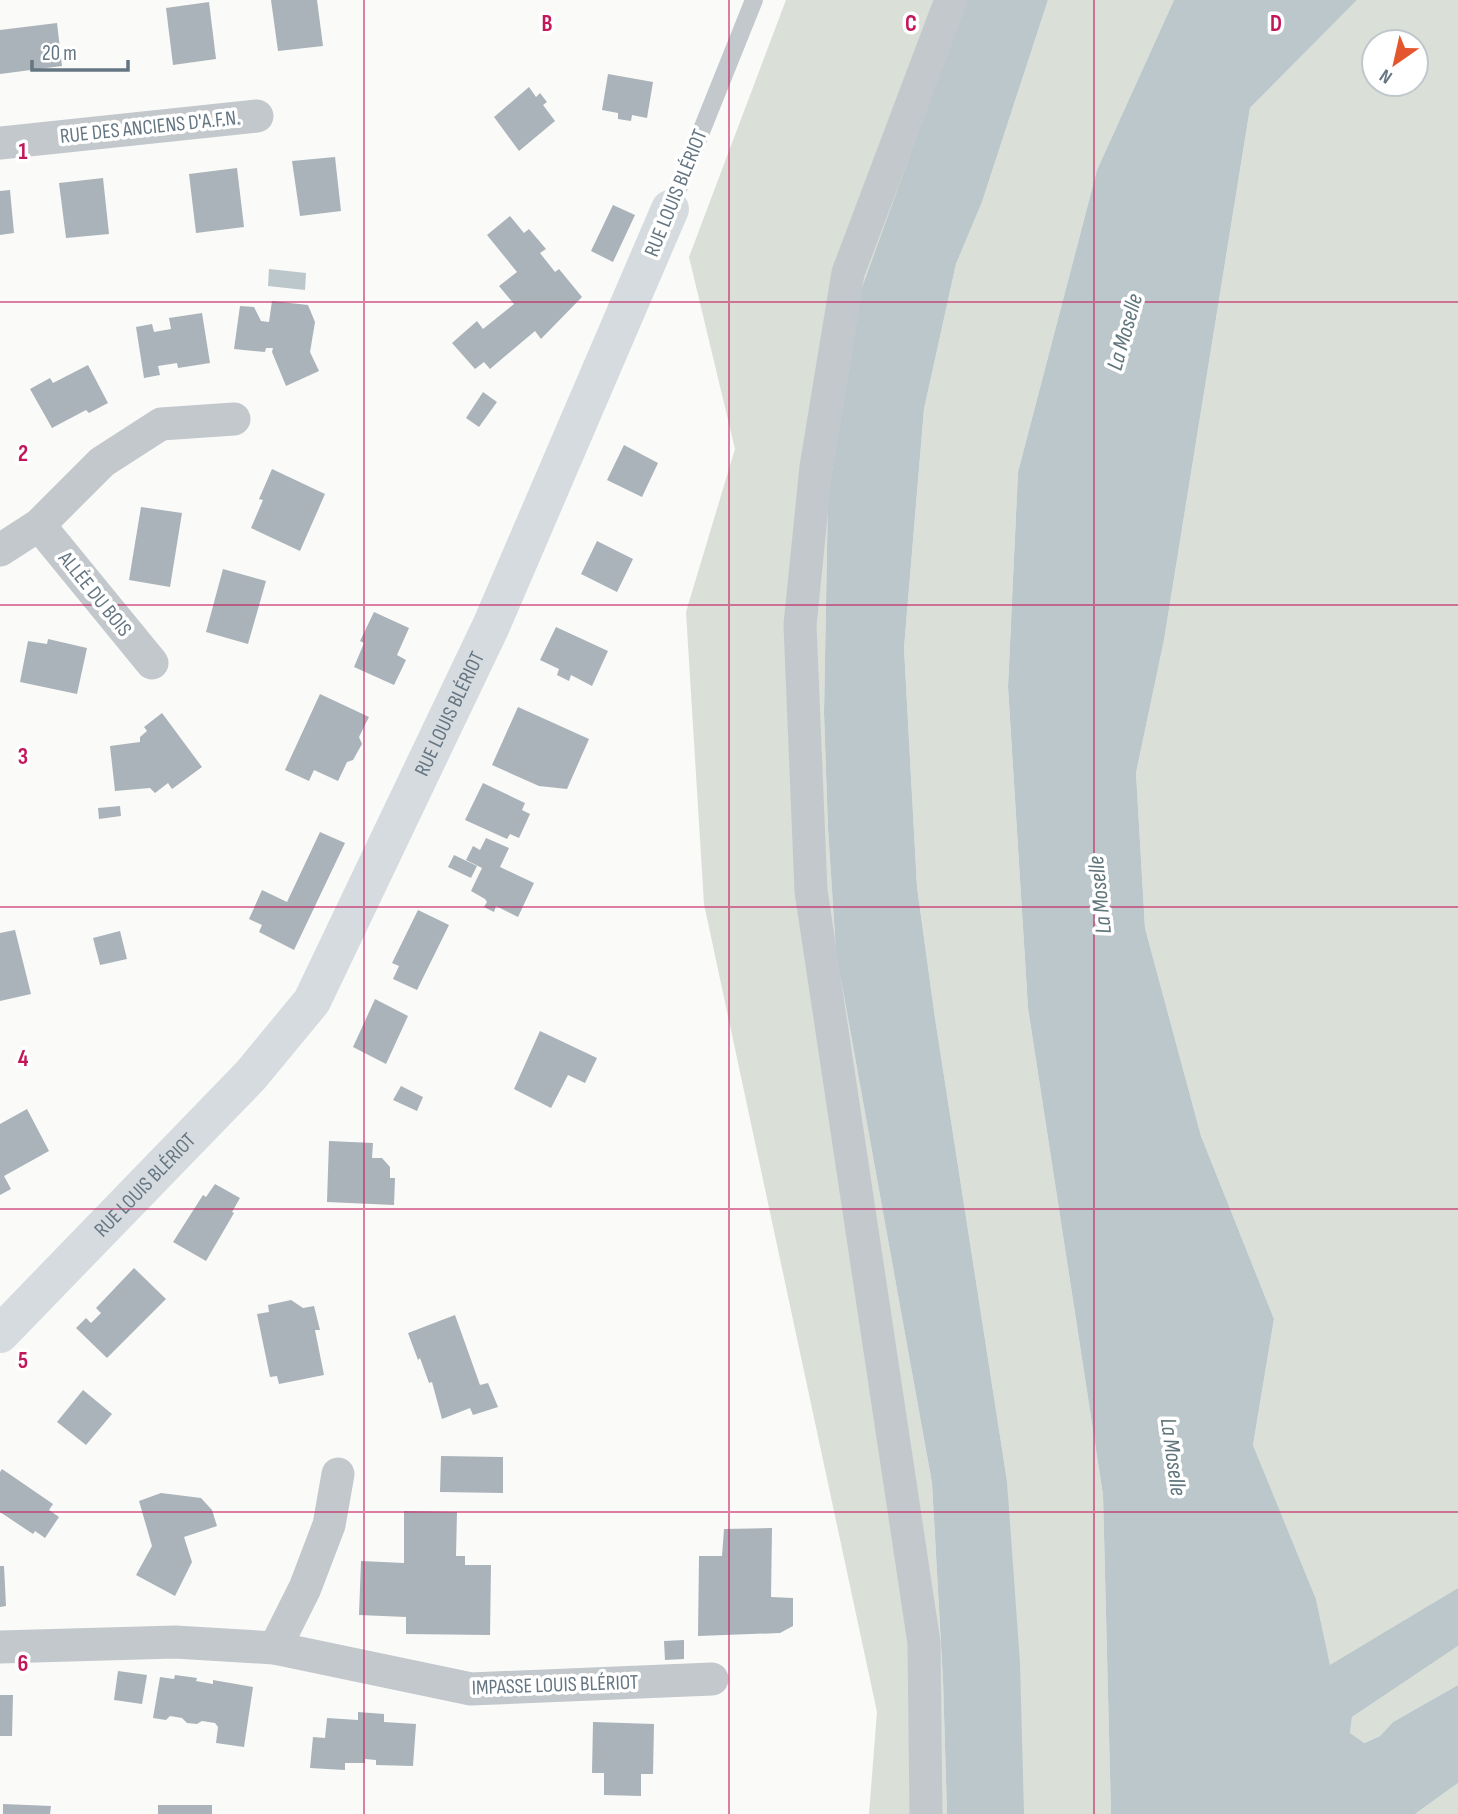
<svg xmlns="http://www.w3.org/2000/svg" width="1458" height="1814" viewBox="0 0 1458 1814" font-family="'Sofia Sans Condensed',sans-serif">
	<rect width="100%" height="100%" fill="#fafaf8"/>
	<g fill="#dadfd7" fill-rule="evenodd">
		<polygon points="786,0 966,0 828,495 824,713 828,829 836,952 932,1483 943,1680 947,1814 869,1814 877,1712 704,904 686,612 735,449 689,257"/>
		<polygon points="1048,0 1174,0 1097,170 1018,472 1008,687 1028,1008 1103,1495 1111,1814 1022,1814 1007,1481 935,1018 917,887 904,648 924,409 956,264 982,202"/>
		<path d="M 1357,0 L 1458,0 L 1458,1588 L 1330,1666 L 1316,1599 L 1253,1445 L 1274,1319 L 1201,1136 L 1145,928 L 1136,773 L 1164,640 L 1250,108 ZM 1374,42 L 1416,42 L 1416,84 L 1374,84 Z"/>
		<polygon points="1458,1646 1458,1685 1393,1722 1380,1736 1363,1743 1350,1733 1352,1717"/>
		<polygon points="1458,1783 1458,1814 1415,1814"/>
	</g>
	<g fill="#bbc7cb">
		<polygon points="966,0 1048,0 982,202 956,264 924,409 904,648 917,887 935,1018 1007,1481 1020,1663 1024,1814 947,1814 943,1680 932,1483 836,952 828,829 824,713 828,495 862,288"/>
		<polygon points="1174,0 1357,0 1250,108 1164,640 1136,773 1145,928 1201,1136 1274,1319 1253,1445 1316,1599 1330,1665 1458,1588 1458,1646 1352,1717 1350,1733 1364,1743 1380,1736 1393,1722 1458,1685 1458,1783 1415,1814 1111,1814 1103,1495 1028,1008 1008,687 1018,472 1097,170"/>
		<polygon points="269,269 306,273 305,290 268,286"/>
	</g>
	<g fill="#aab3b9">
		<polygon points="271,0 317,0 323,46 278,51"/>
		<polygon points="209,2 216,59 173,65 166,8"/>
		<polygon points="57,23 62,66 0,74 0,30"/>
		<polygon points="608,74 653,82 647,118 632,115 631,121 618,119 618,113 602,110"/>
		<polygon points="529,87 536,97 540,93 547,102 543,105 555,121 519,151 494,117"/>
		<polygon points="335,157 341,211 300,216 292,161"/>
		<polygon points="237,168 244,227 196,233 189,174"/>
		<polygon points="103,178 109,234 66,238 59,183"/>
		<polygon points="10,190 14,233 0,235 0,191"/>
		<polygon points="613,205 635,215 613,262 591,251"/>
		<polygon points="510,216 524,233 529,229 546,249 540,253 555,272 559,269 582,297 541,339 535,331 490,369 484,362 475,369 452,343 477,321 483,329 514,304 499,286 517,272 487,235"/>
		<polygon points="272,301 308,305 315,322 310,352 319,371 286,386 272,352 273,348 266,348 265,352 234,349 240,306 254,307 261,321 269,322"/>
		<polygon points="202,313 210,363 178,368 177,363 158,366 160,375 144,378 136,327 152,324 154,332 171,329 169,318"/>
		<polygon points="88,365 108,403 89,413 86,410 52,428 30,389 50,378 53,383"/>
		<polygon points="483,392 497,402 479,427 466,418"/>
		<polygon points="624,445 658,463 642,497 607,480"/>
		<polygon points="272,469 325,494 300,551 251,528 263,500 259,499"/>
		<polygon points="141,507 182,513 170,587 129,580"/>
		<polygon points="597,541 633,559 617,592 581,574"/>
		<polygon points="223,569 266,581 248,644 206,632"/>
		<polygon points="374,612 409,628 397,655 406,660 394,685 354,667 364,643 360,641"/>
		<polygon points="556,627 608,651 592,686 571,675 569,681 557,675 559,669 540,660"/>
		<polygon points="48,639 87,648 77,694 20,682 28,641 47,644"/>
		<polygon points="320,694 369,717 359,737 362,744 353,760 347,762 338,781 314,770 309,781 285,770"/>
		<polygon points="518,707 589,739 567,789 539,786 492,765"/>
		<polygon points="162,713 202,767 172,789 168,783 155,793 150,788 115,791 110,746 140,742 140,737 147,731 144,727"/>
		<polygon points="483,783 525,803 522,810 530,814 519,838 510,834 507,839 465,820"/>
		<polygon points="120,806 121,816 99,819 98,808"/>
		<polygon points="320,832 345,843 294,950 259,932 262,925 249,919 262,890 287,902"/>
		<polygon points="486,838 509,848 500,867 534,883 518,917 496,906 494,912 484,907 487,902 485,899 471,891 482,868 466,860 473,846 480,850"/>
		<polygon points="454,855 477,866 471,878 448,867"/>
		<polygon points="418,910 449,925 417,990 393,979 399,966 392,963"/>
		<polygon points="15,930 31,994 0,1001 0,933"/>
		<polygon points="120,931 127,959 100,965 93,938"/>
		<polygon points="375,999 408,1016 386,1064 353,1047"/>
		<polygon points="540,1031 597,1058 585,1083 568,1075 551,1108 514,1089"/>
		<polygon points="401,1086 423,1097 417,1111 393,1100"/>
		<polygon points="27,1109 49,1151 4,1176 11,1189 0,1195 0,1124"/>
		<polygon points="329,1141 373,1143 372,1158 382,1158 390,1167 390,1178 395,1178 394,1205 327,1202"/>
		<polygon points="215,1184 240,1198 232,1212 234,1213 206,1261 173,1242 203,1195 206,1197"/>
		<polygon points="134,1268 166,1299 107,1358 76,1328 86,1318 91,1323 101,1313 96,1308"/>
		<polygon points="291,1300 303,1308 314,1306 320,1330 315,1330 324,1375 279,1384 277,1376 270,1377 257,1314 269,1312 268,1305"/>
		<polygon points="455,1315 480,1385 488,1383 498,1407 473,1415 470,1408 442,1419 432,1382 429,1383 420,1358 418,1360 408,1333"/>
		<polygon points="83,1390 112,1414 86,1445 57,1422"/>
		<polygon points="441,1456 503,1457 503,1493 440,1492"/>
		<polygon points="2,1469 53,1504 49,1510 59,1517 45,1538 35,1531 33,1534 0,1512 0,1472"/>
		<polygon points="161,1493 201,1498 212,1510 217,1526 184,1537 192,1562 175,1596 136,1575 152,1546 139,1501"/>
		<polygon points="404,1511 457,1512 456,1556 465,1556 465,1565 491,1565 490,1635 406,1634 406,1617 359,1615 361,1561 404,1563"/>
		<polygon points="772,1528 771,1597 793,1598 793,1626 780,1633 698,1636 699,1556 722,1556 724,1529"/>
		<polygon points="0,1566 4,1566 6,1606 0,1607"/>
		<polygon points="684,1640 684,1659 665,1660 664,1641"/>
		<polygon points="118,1671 147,1675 142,1704 114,1700"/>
		<polygon points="175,1675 197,1678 196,1681 213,1684 213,1680 253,1687 244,1747 216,1743 218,1727 215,1723 202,1721 197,1724 187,1723 182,1718 170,1716 166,1720 153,1718 160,1677 174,1679"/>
		<polygon points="0,1695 13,1695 12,1736 0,1736"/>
		<polygon points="358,1712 384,1714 384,1722 416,1724 413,1766 376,1765 376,1760 365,1759 365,1763 345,1763 345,1770 310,1768 313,1737 325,1738 327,1718 358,1720"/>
		<polygon points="593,1722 654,1724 653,1774 641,1774 641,1796 604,1795 604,1773 592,1773"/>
		<polygon points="3,1804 51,1806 50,1814 3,1814"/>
		<rect x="158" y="1805" width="54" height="9"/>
	</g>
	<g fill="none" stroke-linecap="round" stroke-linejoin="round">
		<polyline stroke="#c3c8cc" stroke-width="18" points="670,209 754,0"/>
		<g stroke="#c3c8cc" stroke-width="33">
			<polyline points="0,143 257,116"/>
			<polyline points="39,525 152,663"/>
			<polyline points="0,550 39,525 102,462 161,424 234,419"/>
			<polyline points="0,1647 175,1642 275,1648 471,1689 712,1679"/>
			<polyline points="275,1648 305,1588 329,1525 338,1474"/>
			<polyline points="926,1814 924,1643 811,891 800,625 816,467 848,273 951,0"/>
		</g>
		<path stroke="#d6dbdf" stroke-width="38" id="s1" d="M 0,1334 L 251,1075 L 312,1001 L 491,626 L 670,209"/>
	</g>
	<path fill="none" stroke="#c2185b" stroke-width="2" stroke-opacity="0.55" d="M 364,0 L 364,1814M 729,0 L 729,1814M 1094,0 L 1094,1814M 0,302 L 1458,302M 0,605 L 1458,605M 0,907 L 1458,907M 0,1209 L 1458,1209M 0,1512 L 1458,1512"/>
	<g text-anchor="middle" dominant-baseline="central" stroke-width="7" stroke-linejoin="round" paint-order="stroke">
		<g font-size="21" fill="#657683" stroke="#fff">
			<text transform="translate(150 127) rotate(-6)">RUE DES ANCIENS D'A.F.N.</text>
			<text transform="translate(676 193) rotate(-68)">RUE LOUIS BLÉRIOT</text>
			<text transform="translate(95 594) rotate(51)">ALLÉE DU BOIS</text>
			<text stroke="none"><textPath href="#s1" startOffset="775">RUE LOUIS BLÉRIOT</textPath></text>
			<text stroke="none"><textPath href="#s1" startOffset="208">RUE LOUIS BLÉRIOT</textPath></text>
			<text transform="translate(555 1685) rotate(-2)">IMPASSE LOUIS BLÉRIOT</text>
		</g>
		<g font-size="23" font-style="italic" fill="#60757c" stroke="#fff">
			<text transform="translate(1125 332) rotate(-74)">La Moselle</text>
			<text transform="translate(1100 895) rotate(-96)">La Moselle</text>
			<text transform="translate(1173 1457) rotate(82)">La Moselle</text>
		</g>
	</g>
	<g font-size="23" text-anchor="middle" font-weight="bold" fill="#c2185b" stroke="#fff" stroke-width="7" stroke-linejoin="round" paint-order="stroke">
		<text x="547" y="31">B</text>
		<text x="911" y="31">C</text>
		<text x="1276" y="31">D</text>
		<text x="23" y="159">1</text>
		<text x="23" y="461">2</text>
		<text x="23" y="764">3</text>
		<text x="23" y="1066">4</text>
		<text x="23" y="1368">5</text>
		<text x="23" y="1671">6</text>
	</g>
	<g transform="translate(1395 63) rotate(214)"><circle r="33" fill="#ffffff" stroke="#c1c8cd" stroke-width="2"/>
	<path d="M0-5L12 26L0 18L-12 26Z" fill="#e4572e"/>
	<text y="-10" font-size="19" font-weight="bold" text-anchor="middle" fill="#657683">N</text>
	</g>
	<path d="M32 60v10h96v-10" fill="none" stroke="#657683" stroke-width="3.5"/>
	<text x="42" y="60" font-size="21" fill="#657683" stroke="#ffffff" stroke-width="5" paint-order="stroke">20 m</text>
</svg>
